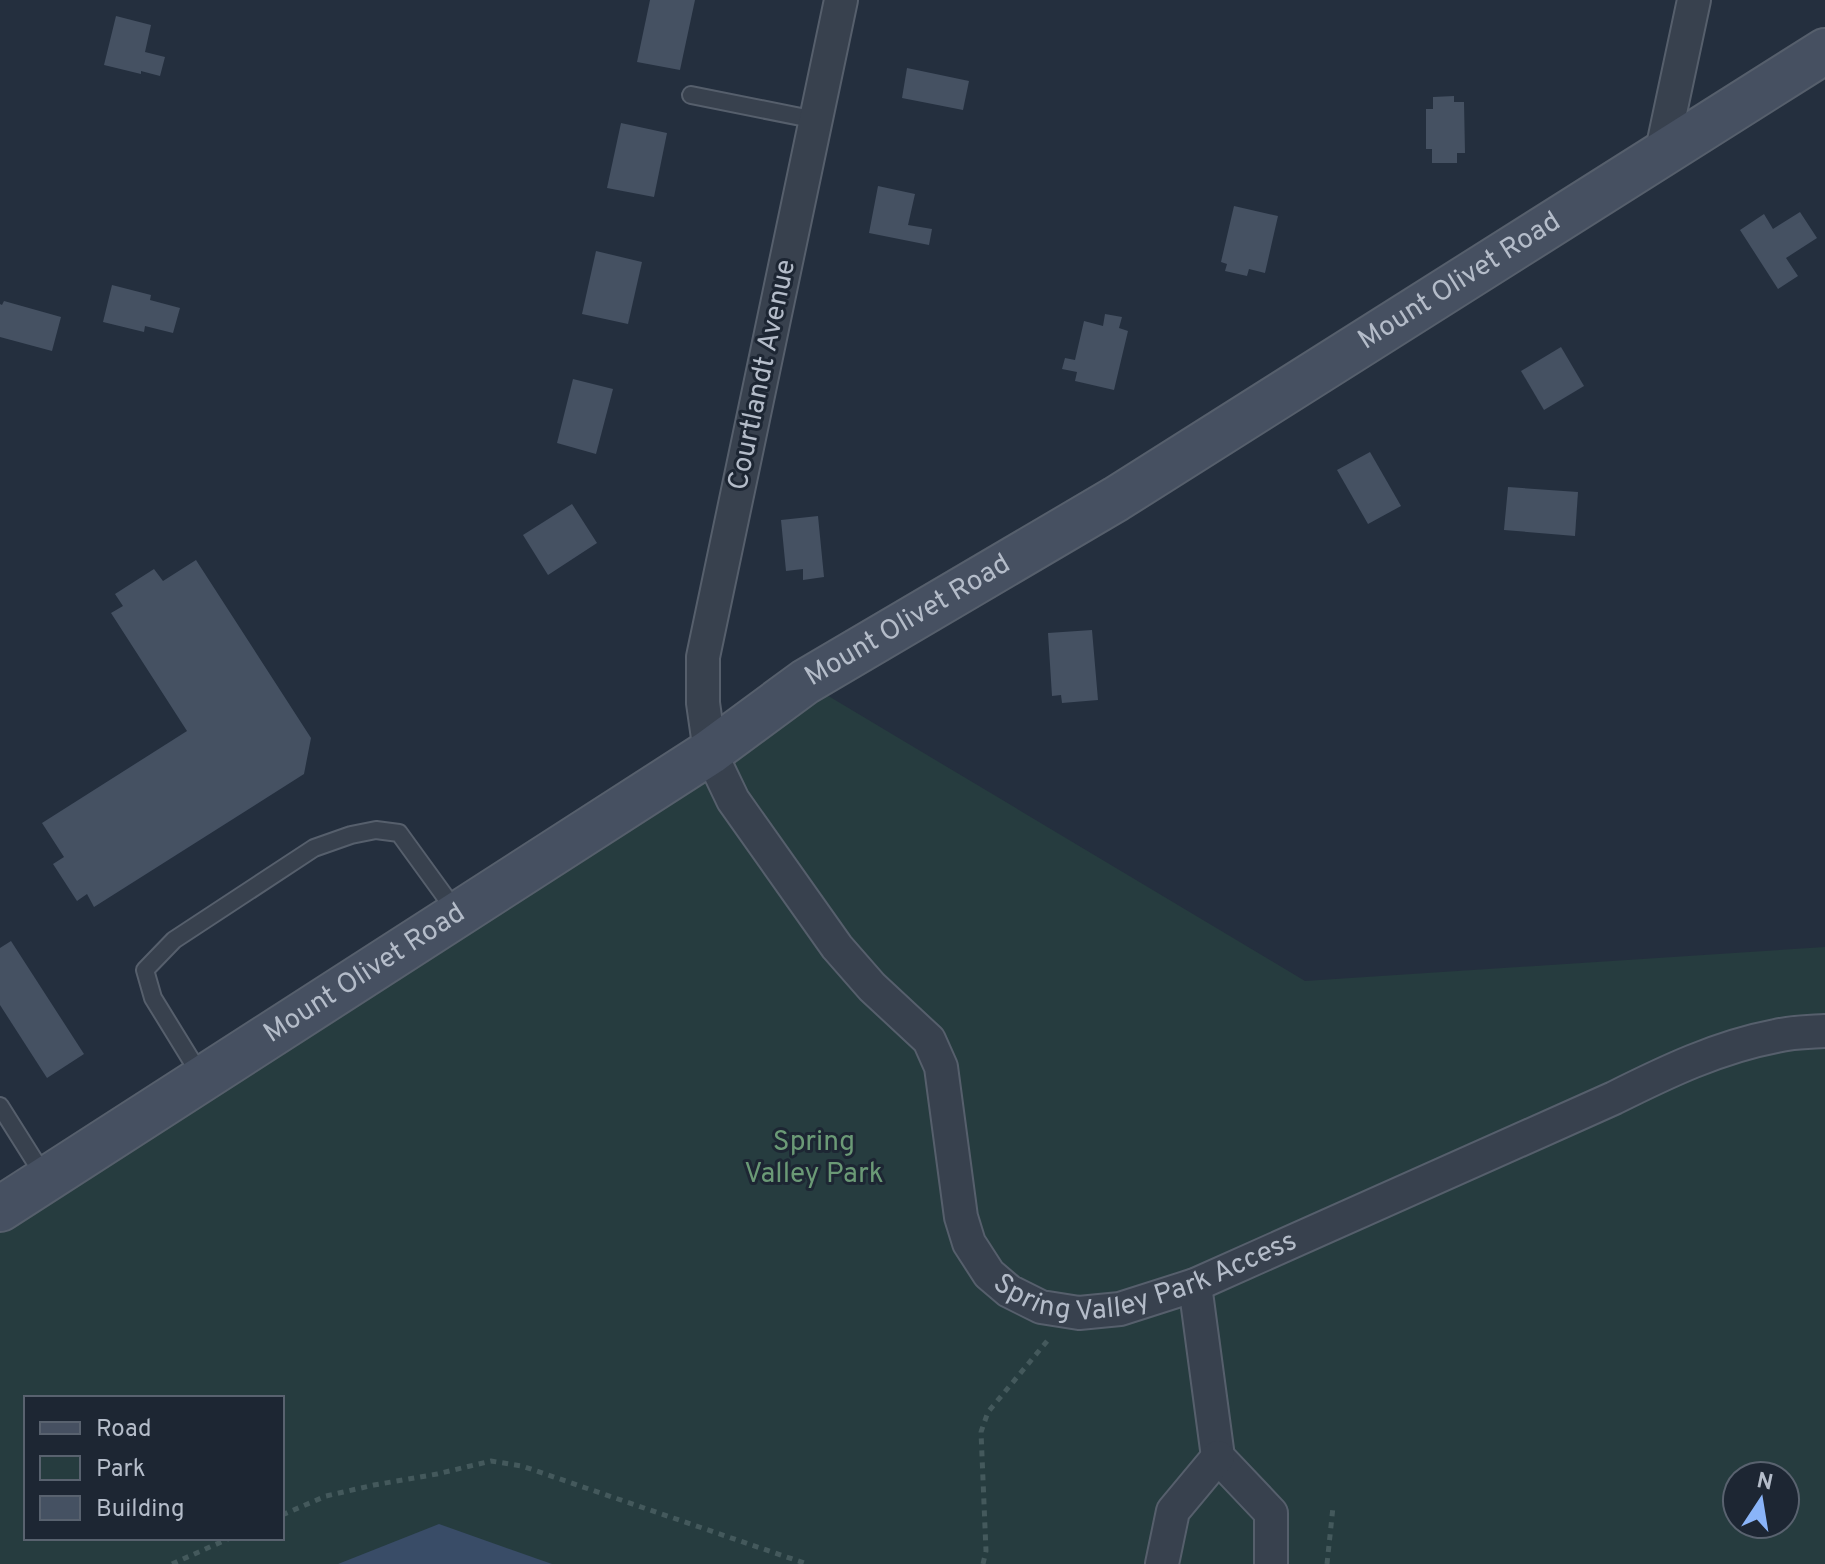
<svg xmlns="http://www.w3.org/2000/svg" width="1825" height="1564" viewBox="0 0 1825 1564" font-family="Overpass,sans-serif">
	<rect width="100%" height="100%" fill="#242f3e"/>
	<path fill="#263c3f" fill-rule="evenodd" d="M 805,682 L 1305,981 L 1825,947 L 1825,1564 L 0,1564 L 0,1205 ZM 26,1398 L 282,1398 L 282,1538 L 26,1538 ZM 1737,1476 L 1785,1476 L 1785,1524 L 1737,1524 Z"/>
	<polygon fill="#394c67" points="439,1524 552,1564 338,1564"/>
	<g fill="#455162">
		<polygon points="650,0 695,0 680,70 637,62"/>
		<polygon points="116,16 151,25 145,52 165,57 160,76 141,71 141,74 104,65"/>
		<polygon points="907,68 969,81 963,110 902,98"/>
		<polygon points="1454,96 1454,102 1464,102 1465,153 1457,153 1457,163 1432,163 1432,149 1426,149 1426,109 1433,109 1433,97"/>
		<polygon points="621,123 667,133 654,197 607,188"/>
		<polygon points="878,186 915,194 908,225 932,229 929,245 869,233"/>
		<polygon points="1234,206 1278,216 1265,273 1249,269 1247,276 1225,271 1227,264 1221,262"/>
		<polygon points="1800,212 1817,238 1786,258 1798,276 1778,289 1740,230 1764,214 1773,229"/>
		<polygon points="596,251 642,262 628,324 582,314"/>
		<polygon points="112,285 151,295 150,300 180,308 173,333 145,326 144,332 103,322"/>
		<polygon points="4,301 61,317 52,351 0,337 0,304 2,305"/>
		<polygon points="1105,314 1122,317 1119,328 1128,331 1114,390 1075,381 1077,372 1062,369 1065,358 1075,360 1084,321 1103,326"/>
		<polygon points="1561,347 1584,386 1544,410 1521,371"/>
		<polygon points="573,379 613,389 596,454 557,443"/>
		<polygon points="1370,452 1401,506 1368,524 1337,470"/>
		<polygon points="1508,487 1578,492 1575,536 1504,530"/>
		<polygon points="572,504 597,543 548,575 523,535"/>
		<polygon points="818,516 824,577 803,580 803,569 786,571 781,520"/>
		<polygon points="196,560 311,738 304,774 94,907 87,894 77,901 53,864 64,857 42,823 187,731 111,613 123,606 115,594 154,569 163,581"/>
		<polygon points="1092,630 1098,700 1062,703 1061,695 1052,696 1048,633"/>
		<polygon points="11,941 84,1054 47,1078 0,1005 0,948"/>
	</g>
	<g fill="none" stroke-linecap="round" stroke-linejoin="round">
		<g stroke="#565f6c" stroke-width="20">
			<g id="lane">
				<polyline points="691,95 816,120"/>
				<polyline points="201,1076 153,998 145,970 174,940 314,848 351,835 376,830 399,833 457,913"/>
				<polyline points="0,1106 46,1179"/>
			</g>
		</g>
		<g stroke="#565f6c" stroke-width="36">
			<g id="street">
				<path id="s1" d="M 841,0 L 703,657 L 703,703 L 710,752 L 733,800 L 837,947 L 872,987 L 929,1040 L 941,1067 L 961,1217 L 969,1243 L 989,1274 L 1009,1291 L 1041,1307 L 1079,1313 L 1120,1309 L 1195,1285 L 1614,1098 C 1666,1072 1718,1047 1776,1036 C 1792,1032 1809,1032 1825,1031"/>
				<polyline points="1661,155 1694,0"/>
				<polyline points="1195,1285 1218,1457 1271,1513 1271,1564"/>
				<polyline points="1162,1564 1173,1511 1218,1457"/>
			</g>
		</g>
		<g stroke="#565f6c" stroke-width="48">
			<g id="secondary">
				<path id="s2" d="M 0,1209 L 710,752 L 805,682 L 1116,499 L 1825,51"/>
			</g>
		</g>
		<g stroke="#44595c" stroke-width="5" stroke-dasharray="6 6" stroke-linecap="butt">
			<polyline points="282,1515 326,1496 374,1485 437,1474 491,1461 522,1466 807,1564"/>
			<polyline points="172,1564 230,1538"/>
			<polyline points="983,1564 986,1551 981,1432 988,1412 1048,1340"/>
			<polyline points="1327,1564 1333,1507"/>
		</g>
		<use href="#lane" stroke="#38414e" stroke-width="16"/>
		<use href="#street" stroke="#38414e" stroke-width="32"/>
		<use href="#secondary" stroke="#465061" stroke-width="44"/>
	</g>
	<g text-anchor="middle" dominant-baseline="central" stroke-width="6" stroke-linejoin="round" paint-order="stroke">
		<g font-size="28" fill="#b4bcc9" stroke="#1d2633">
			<text stroke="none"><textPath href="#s2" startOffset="1730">Mount Olivet Road</textPath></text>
			<text transform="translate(763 375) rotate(-78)">Courtlandt Avenue</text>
			<text stroke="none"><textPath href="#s2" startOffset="1082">Mount Olivet Road</textPath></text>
			<text stroke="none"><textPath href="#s2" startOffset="434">Mount Olivet Road</textPath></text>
			<text stroke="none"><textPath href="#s1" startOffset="1546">Spring Valley Park Access</textPath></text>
		</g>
		<g font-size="28" fill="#6b9a76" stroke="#1d2633">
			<text x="814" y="1143">Spring<tspan x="814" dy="32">Valley Park</tspan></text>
		</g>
	</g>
	<rect x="24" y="1396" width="260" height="144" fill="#1d2633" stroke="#59626f" stroke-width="2"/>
	<rect x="40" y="1422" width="40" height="12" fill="#465061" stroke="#59626f" stroke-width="2"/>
	<text x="96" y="1436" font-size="24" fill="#b4bcc9">Road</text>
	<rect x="40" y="1456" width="40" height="24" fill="#263c3f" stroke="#59626f" stroke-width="2"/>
	<text x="96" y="1476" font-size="24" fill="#b4bcc9">Park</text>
	<rect x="40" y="1496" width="40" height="24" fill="#455162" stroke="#59626f" stroke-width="2"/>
	<text x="96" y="1516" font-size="24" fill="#b4bcc9">Building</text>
	<g transform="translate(1761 1500) rotate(12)"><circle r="38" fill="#1d2633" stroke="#59626f" stroke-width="2"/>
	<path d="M0-6L14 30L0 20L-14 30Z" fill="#8ab4f8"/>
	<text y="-12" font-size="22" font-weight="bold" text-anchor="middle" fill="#b4bcc9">N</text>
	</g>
</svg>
